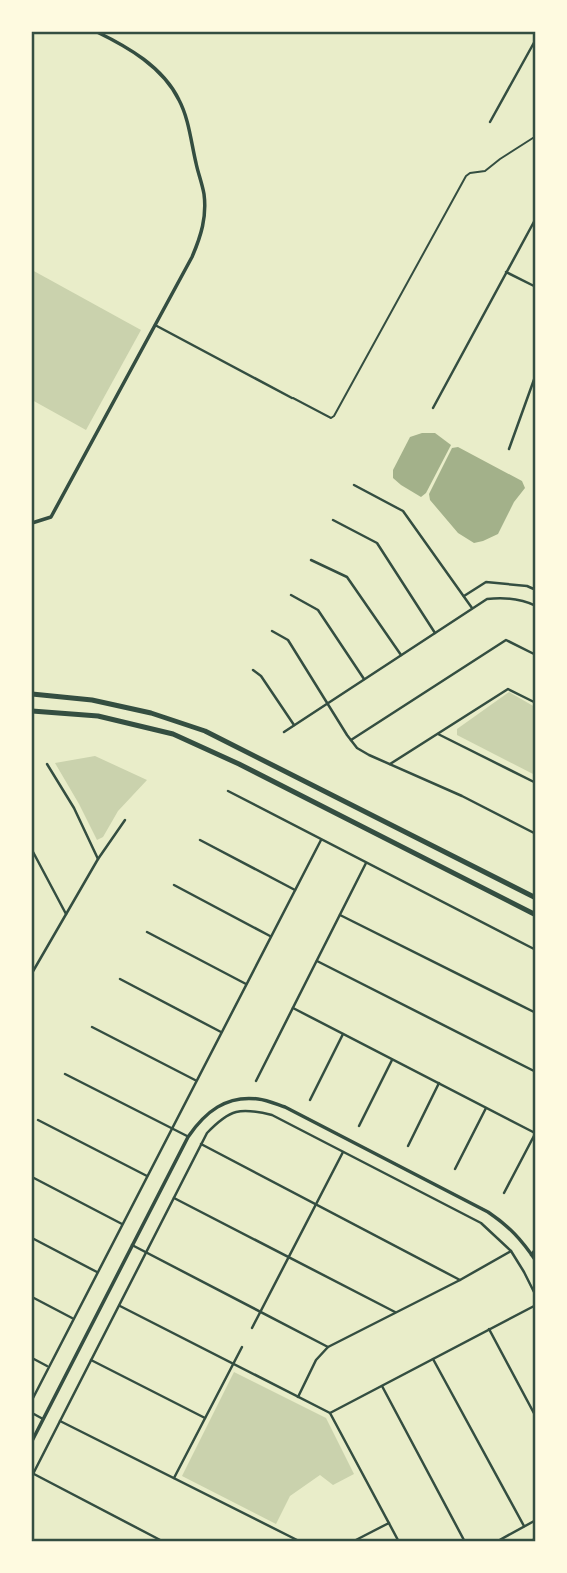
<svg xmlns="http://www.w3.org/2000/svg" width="567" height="1573" viewBox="0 0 567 1573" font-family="'Work Sans',sans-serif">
	<rect width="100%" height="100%" fill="#e9edc9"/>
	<g fill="#cad2ad">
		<polygon points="32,270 141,330 86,430 32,400"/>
		<polygon points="509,692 535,707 535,775 457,735 457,729"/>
		<polygon points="95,756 147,780 118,811 103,837 97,840 79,804 55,763"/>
		<polygon points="234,1372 326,1418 354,1474 333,1485 320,1475 290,1496 276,1524 182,1476"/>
	</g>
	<g fill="#a3b18a">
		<polygon points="422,433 435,433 451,445 426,493 421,497 401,485 393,478 393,470 410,437"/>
		<polygon points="458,447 522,481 525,488 514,502 498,534 483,541 474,543 458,533 430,500 429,494 452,448"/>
	</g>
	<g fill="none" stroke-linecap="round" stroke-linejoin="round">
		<polyline stroke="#344e41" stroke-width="2" points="293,398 331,418 334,416 466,176 470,173 485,171 500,159 536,136"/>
		<g stroke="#344e41" stroke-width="2.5">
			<polyline points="490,122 536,39"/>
			<polyline points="506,272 536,287"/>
			<polyline points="155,325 292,398"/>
			<polyline points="433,408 536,218"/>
			<polyline points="509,449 536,374"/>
			<polyline points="354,485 403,511 472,608"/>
			<polyline points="333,520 377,543 435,633"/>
			<polyline points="311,560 347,577 401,655"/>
			<polyline points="291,595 318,610 364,679"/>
			<polyline points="464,596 486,582 527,586 536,590"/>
			<polyline points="272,631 288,640 347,735 357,748 369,755 462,796 536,834"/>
			<polyline points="253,670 261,676 294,725"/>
			<path d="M 284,732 L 487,599 C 505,597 520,598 536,606"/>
			<polyline points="438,734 536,783"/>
			<polyline points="351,740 506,640 536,655"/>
			<polyline points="47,764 74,808 98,859"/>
			<polyline points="390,764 508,689 536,703"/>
			<polyline points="228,791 536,950"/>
			<polyline points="200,840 295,890"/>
			<polyline points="32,850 66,914"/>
			<polyline points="174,885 270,936"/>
			<polyline points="340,915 536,1013"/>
			<polyline points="147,932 246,984"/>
			<polyline points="317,961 536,1072"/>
			<polyline points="32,973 98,859 125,820"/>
			<polyline points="120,979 221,1032"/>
			<polyline points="293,1008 535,1133"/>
			<polyline points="92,1027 195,1080"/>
			<polyline points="65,1074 187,1136"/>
			<polyline points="256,1081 366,863"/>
			<polyline points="310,1100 343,1034"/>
			<polyline points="38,1120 147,1176"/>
			<polyline points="359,1126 392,1060"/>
			<polyline points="201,1144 460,1280"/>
			<polyline points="408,1146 439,1083"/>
			<polyline points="455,1169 486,1108"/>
			<polyline points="32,1177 122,1224"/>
			<polyline points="504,1193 536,1132"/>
			<polyline points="174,1198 395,1312"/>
			<polyline points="32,1238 97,1272"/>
			<polyline points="132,1245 328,1347"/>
			<polyline points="531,1255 536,1248"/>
			<polyline points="32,1297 72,1318"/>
			<polyline points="120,1306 330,1413 399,1542"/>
			<polyline points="252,1328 343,1152"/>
			<polyline points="489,1329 536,1417"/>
			<polyline points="32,1358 47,1366"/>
			<polyline points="433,1359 524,1526"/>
			<polyline points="91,1360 205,1418"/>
			<polyline points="382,1386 465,1542"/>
			<polyline points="298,1397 316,1360 328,1347 460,1280 511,1251"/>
			<polyline points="32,1400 321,840"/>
			<polyline points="32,1413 43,1419"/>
			<polyline points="330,1413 536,1305"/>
			<polyline points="60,1421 301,1542"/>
			<polyline points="32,1473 164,1542"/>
			<path d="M 33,1474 L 207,1133 C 230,1109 240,1107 272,1115 L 481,1223 L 511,1251 L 524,1272 L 536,1296"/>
			<polyline points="174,1478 242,1347"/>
			<polyline points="352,1542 389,1523"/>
			<polyline points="496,1542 536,1520"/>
		</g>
		<g stroke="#344e41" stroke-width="3.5">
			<path d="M 32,523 L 51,517 L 192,257 C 201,236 207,217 204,194 C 202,183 198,173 196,163 C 191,142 189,119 179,100 C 163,67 128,47 97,32"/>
			<path d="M 32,1441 L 188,1137 C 205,1112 226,1095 258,1099 C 267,1100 276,1104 285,1107 L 488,1212 C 510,1227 521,1239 536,1261"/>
		</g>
		<polyline stroke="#344e41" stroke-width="4.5" points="532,1542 536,1539"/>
		<g stroke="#344e41" stroke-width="5">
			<polyline points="32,694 92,700 151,713 205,731 536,898"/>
			<polyline points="32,711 98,716 173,734 239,764 536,915"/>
		</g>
	</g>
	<rect width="567" height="1573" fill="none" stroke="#fefae0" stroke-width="66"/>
	<rect x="33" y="33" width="501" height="1507" fill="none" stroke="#344e41" stroke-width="2.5"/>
</svg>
